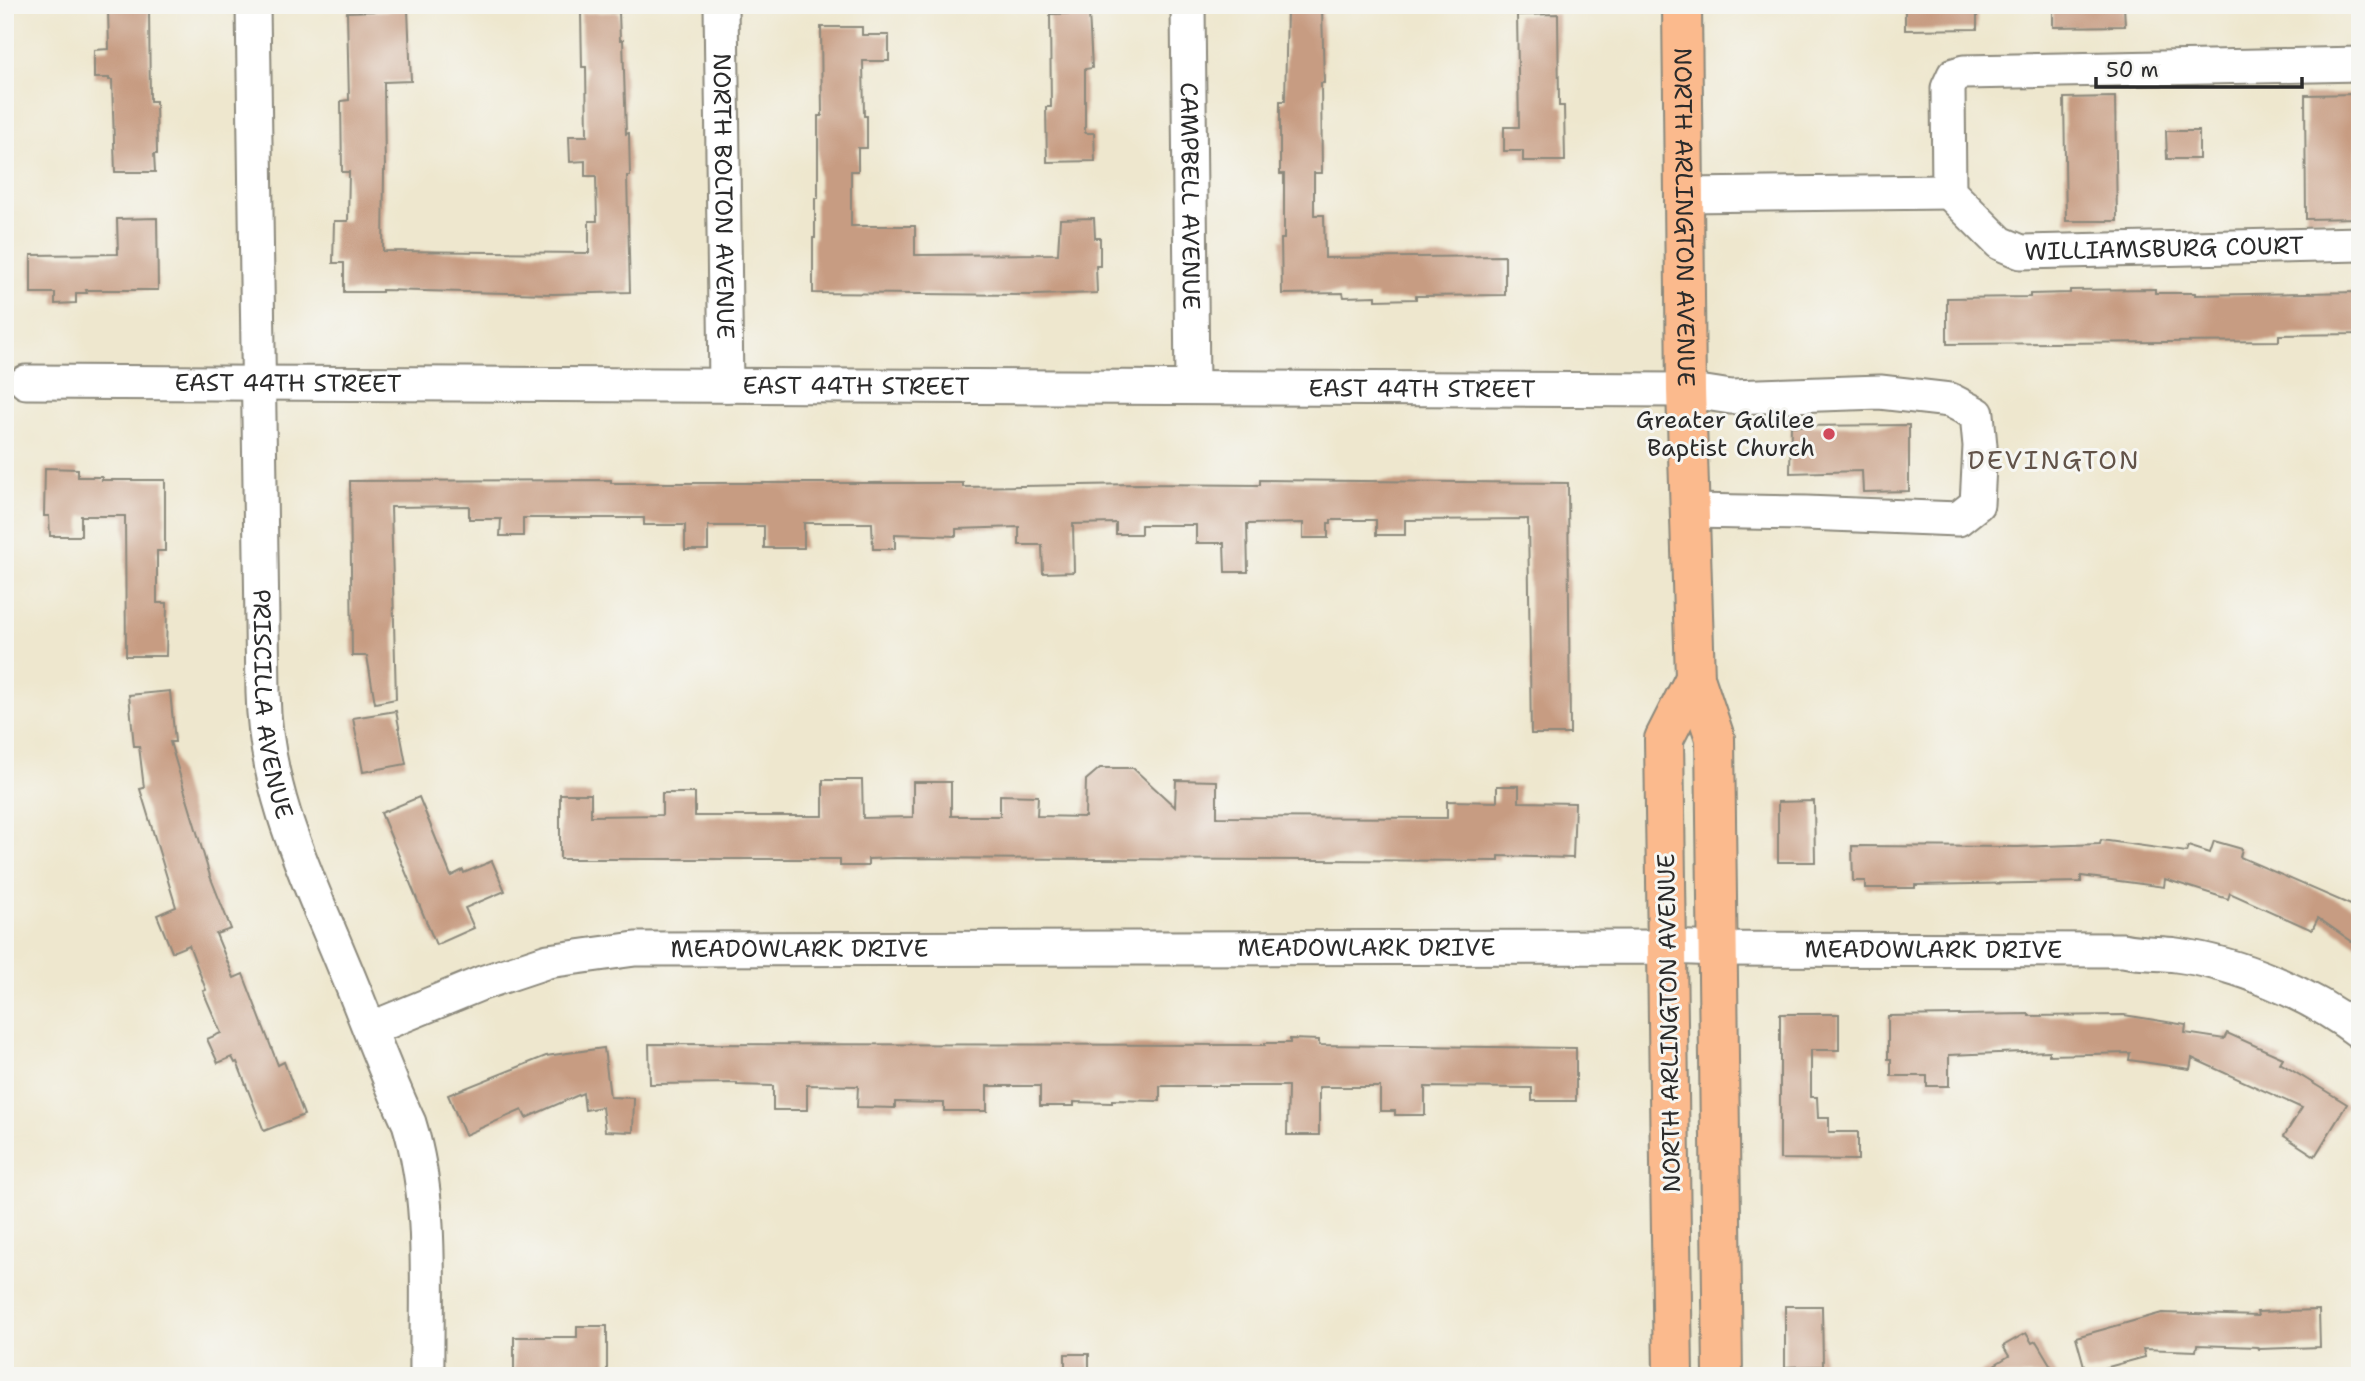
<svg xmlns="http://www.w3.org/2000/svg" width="2365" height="1381" viewBox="0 0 2365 1381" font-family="'Shantell Sans',sans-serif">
	<rect width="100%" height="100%" fill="#f6f6f2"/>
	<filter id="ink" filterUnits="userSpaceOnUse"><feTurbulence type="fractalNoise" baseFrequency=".0143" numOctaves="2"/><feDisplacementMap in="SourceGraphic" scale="14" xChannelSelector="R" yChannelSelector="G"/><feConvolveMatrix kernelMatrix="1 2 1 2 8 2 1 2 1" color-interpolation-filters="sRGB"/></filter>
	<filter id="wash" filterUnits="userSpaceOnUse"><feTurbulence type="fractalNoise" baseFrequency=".00686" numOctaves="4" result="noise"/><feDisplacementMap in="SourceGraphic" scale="28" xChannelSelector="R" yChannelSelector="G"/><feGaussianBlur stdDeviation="1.57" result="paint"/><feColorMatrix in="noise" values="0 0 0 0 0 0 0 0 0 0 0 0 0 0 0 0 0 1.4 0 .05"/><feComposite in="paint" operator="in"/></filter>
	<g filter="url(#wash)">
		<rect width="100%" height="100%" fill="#eee7ce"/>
		<g id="blocks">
			<g fill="#c79c82">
				<polygon points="1905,5 1977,5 1977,29 1905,30"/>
				<polygon points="2053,5 2124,5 2125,26 2053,27"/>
				<polygon points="108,9 149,9 150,101 156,101 157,154 154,154 155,172 115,172 112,80 109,80 109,78 94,78 94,50 109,49"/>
				<polygon points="1287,9 1322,9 1324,83 1321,83 1322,173 1314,173 1314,215 1324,215 1325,258 1505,256 1505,295 1416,296 1416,299 1376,300 1376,296 1344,297 1343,293 1282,294 1281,239 1284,239 1284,174 1280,174 1280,101 1285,101"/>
				<polygon points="408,10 411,81 384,82 385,171 384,171 383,251 589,253 589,221 597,221 596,176 585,176 585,161 570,162 569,136 587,136 586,67 582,67 581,13 619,12 620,40 623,40 626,134 629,133 630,176 627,176 630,292 553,294 382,290 382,292 344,292 344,263 333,263 334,221 348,221 349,172 342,172 341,101 349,100 347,12"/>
				<polygon points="1089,13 1092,68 1085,69 1085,133 1094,133 1095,161 1047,162 1046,107 1051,107 1050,14"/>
				<polygon points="1558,14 1559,106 1564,106 1565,161 1523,161 1523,151 1504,151 1504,127 1519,127 1517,15"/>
				<polygon points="821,27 862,27 862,35 889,35 889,61 863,61 864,116 867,116 867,148 858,148 858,171 851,171 851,226 915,226 915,255 1058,254 1060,219 1094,218 1095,238 1100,238 1100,266 1096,266 1097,293 1035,295 813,293 813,238 815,238 815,198 818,198 818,116 822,116"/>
				<polygon points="2356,94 2357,218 2306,219 2305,95"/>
				<polygon points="2115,97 2117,221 2066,221 2064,98"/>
				<polygon points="2166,131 2199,131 2199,159 2167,159"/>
				<polygon points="157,218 158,290 86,290 87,293 76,293 76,303 55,304 55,293 31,293 31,255 118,254 117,219"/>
				<polygon points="2155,289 2155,293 2195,293 2195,295 2360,292 2360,334 2279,335 2279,341 1947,344 1947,298 2030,297 2030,294 2070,293 2070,290"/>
				<polygon points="1909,425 1909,491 1863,492 1862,471 1790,473 1791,426"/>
				<polygon points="45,468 78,469 78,477 102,477 102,480 165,480 165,551 157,551 157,603 167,603 166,656 126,656 125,516 81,516 81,536 50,536 49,516 44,516"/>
				<polygon points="611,480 611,483 963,483 963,487 1138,484 1260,485 1260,480 1568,483 1570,734 1531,734 1528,519 1405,520 1405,535 1376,535 1376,520 1331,520 1331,523 1328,523 1328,538 1303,538 1303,523 1247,524 1248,572 1225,572 1224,543 1196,543 1196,525 1141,525 1141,534 1116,534 1116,523 1073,524 1074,572 1043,573 1042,545 1019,545 1019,527 956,529 956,536 895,534 895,549 873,549 872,523 804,523 804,548 764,548 764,526 708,526 708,550 685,550 685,525 644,525 644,518 523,518 523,536 500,536 501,519 469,519 469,506 391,507 396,699 375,703 367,656 352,656 350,481"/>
				<polygon points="170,691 175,742 170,742 210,876 231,929 216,934 234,978 243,974 278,1065 284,1062 304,1115 264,1131 237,1062 235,1063 232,1057 218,1063 207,1039 221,1033 203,991 206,990 189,945 172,952 157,915 176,907 140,789 144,788 139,746 134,746 129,695"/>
				<polygon points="396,711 406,764 363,772 353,718"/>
				<polygon points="1100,768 1133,768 1175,807 1176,780 1217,781 1217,817 1447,818 1447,801 1497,802 1497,786 1519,786 1519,802 1575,803 1573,858 1499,856 1499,861 895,858 868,859 868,866 840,866 840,859 560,859 560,794 591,794 591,816 662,815 662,793 695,793 695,816 823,816 823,780 862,780 863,818 913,817 913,782 951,782 951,816 1000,816 1000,795 1038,796 1037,816 1085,817 1086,780"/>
				<polygon points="419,797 451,876 463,870 464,873 492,861 505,891 465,908 474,928 436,945 381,813"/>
				<polygon points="1814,801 1815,862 1778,862 1778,802"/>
				<polygon points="2101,840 2186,852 2188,846 2210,853 2214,841 2242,849 2240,857 2360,909 2360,947 2318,918 2312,930 2230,893 2228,899 2165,879 2164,887 2081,876 2081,882 1915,885 1915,888 1865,888 1865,881 1853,881 1852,846 2018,847 2100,844"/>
				<polygon points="1780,1014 1839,1014 1839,1050 1811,1050 1811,1097 1817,1097 1818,1118 1829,1118 1829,1132 1858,1132 1858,1160 1780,1159"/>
				<polygon points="2029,1014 2029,1016 2124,1015 2186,1025 2185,1033 2224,1039 2227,1033 2283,1058 2280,1063 2347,1104 2315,1156 2284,1136 2302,1108 2192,1058 2190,1069 2129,1060 2130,1053 2049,1055 2049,1051 1949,1055 1949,1086 1927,1086 1927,1076 1891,1076 1891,1059 1888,1059 1888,1016"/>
				<polygon points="1290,1039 1319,1040 1319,1045 1576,1048 1576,1101 1532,1101 1532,1088 1425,1087 1425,1115 1395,1115 1395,1111 1380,1111 1380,1087 1319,1087 1319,1135 1287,1135 1288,1086 1160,1086 1160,1101 1112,1100 1112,1103 1074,1102 1074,1106 1040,1106 1040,1086 987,1086 987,1111 944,1111 944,1103 895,1102 895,1108 857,1107 858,1086 807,1085 807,1110 773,1110 773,1086 737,1085 737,1083 650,1084 649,1044 1265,1045 1265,1043 1290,1043"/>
				<polygon points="604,1048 610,1097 634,1098 633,1132 605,1131 602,1107 585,1110 583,1093 526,1118 522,1110 465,1135 448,1095 546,1056"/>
				<polygon points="1785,1306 1822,1306 1823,1366 1785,1367"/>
				<polygon points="2319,1310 2320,1347 2259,1349 2258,1347 2197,1345 2196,1351 2143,1349 2145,1357 2086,1373 2076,1337 2162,1313 2258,1316 2257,1312"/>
				<polygon points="577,1326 607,1326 607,1376 514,1376 514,1337 577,1337"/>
				<polygon points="2026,1333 2032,1343 2036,1341 2057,1376 1976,1376 2009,1356 2003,1346"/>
				<rect x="1065" y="1354" width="24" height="22"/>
			</g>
		</g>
	</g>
	<g filter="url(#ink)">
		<use href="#blocks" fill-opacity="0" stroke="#8c897c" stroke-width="2"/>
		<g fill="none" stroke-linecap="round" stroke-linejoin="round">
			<g stroke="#8c897c" stroke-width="37">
				<g id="minor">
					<path id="s1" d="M 253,5 L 263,693 C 265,793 307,876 344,966 C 366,1018 385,1072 409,1123 C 434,1204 426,1292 427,1376"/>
					<path id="s2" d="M 721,5 L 726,385"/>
					<path id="s3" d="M 1188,5 L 1192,386"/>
					<path id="s4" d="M 2360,64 L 1964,72 L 1954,75 L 1948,88 L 1949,192 L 2000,243 L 2021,252 L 2360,244"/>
					<polyline points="1685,195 1949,192"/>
					<path id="s5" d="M 26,382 L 1686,390 L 1731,397 L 1880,392 L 1950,400 L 1977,414 L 1980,446 L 1977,504 L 1958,519 L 1806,513 L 1690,511"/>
					<path id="s6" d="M 370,1029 L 482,983 L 548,961 L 635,949 L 1668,947 L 1718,949 L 2123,950 C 2140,954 2159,953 2176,955 C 2239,963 2310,994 2360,1032"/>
				</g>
			</g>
			<g stroke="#8c897c" stroke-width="42">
				<g id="major">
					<path id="s7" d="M 1682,5 L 1686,390 L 1695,678 L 1715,738 L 1723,1376"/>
					<polyline points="1673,1376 1664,739 1695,678"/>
				</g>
			</g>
			<use href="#minor" stroke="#fff" stroke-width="33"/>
			<use href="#major" stroke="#fbba8d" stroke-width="38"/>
		</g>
	</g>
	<circle fill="#d1495b" stroke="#f6f6f2" stroke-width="2.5" cx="1829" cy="434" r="7"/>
	<g text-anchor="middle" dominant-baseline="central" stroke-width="6" stroke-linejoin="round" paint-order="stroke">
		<g font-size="24" fill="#2b2b2b" stroke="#f6f6f2">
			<text stroke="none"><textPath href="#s2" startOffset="191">NORTH BOLTON AVENUE</textPath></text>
			<text stroke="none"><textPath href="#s3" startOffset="191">CAMPBELL AVENUE</textPath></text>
			<text stroke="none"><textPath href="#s7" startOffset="212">NORTH ARLINGTON AVENUE</textPath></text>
			<text stroke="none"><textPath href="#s4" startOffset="763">WILLIAMSBURG COURT</textPath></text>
			<text stroke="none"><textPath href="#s5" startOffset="262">EAST 44TH STREET</textPath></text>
			<text stroke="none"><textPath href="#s5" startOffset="830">EAST 44TH STREET</textPath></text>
			<text stroke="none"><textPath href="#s5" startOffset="1396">EAST 44TH STREET</textPath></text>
			<text stroke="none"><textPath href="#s1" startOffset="700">PRISCILLA AVENUE</textPath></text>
			<text stroke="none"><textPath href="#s6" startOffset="1010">MEADOWLARK DRIVE</textPath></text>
			<text stroke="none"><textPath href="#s6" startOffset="443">MEADOWLARK DRIVE</textPath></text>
			<text stroke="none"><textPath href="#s6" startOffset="1577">MEADOWLARK DRIVE</textPath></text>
			<text transform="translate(1669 1023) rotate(-91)">NORTH ARLINGTON AVENUE</text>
		</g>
		<g font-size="24" fill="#2b2b2b" stroke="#f6f6f2" text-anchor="end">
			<text x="1815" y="420">Greater Galilee<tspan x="1815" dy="28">Baptist Church</tspan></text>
		</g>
		<g font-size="26" letter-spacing="2" fill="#625349" stroke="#f6f6f2">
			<text x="2054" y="459">DEVINGTON</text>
		</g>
	</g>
	<rect width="2365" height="1381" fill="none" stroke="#f6f6f2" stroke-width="28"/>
	<path d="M2096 77v10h206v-10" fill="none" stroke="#2b2b2b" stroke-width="3.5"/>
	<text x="2106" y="77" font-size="21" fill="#2b2b2b" stroke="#f6f6f2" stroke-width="5" paint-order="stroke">50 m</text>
</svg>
